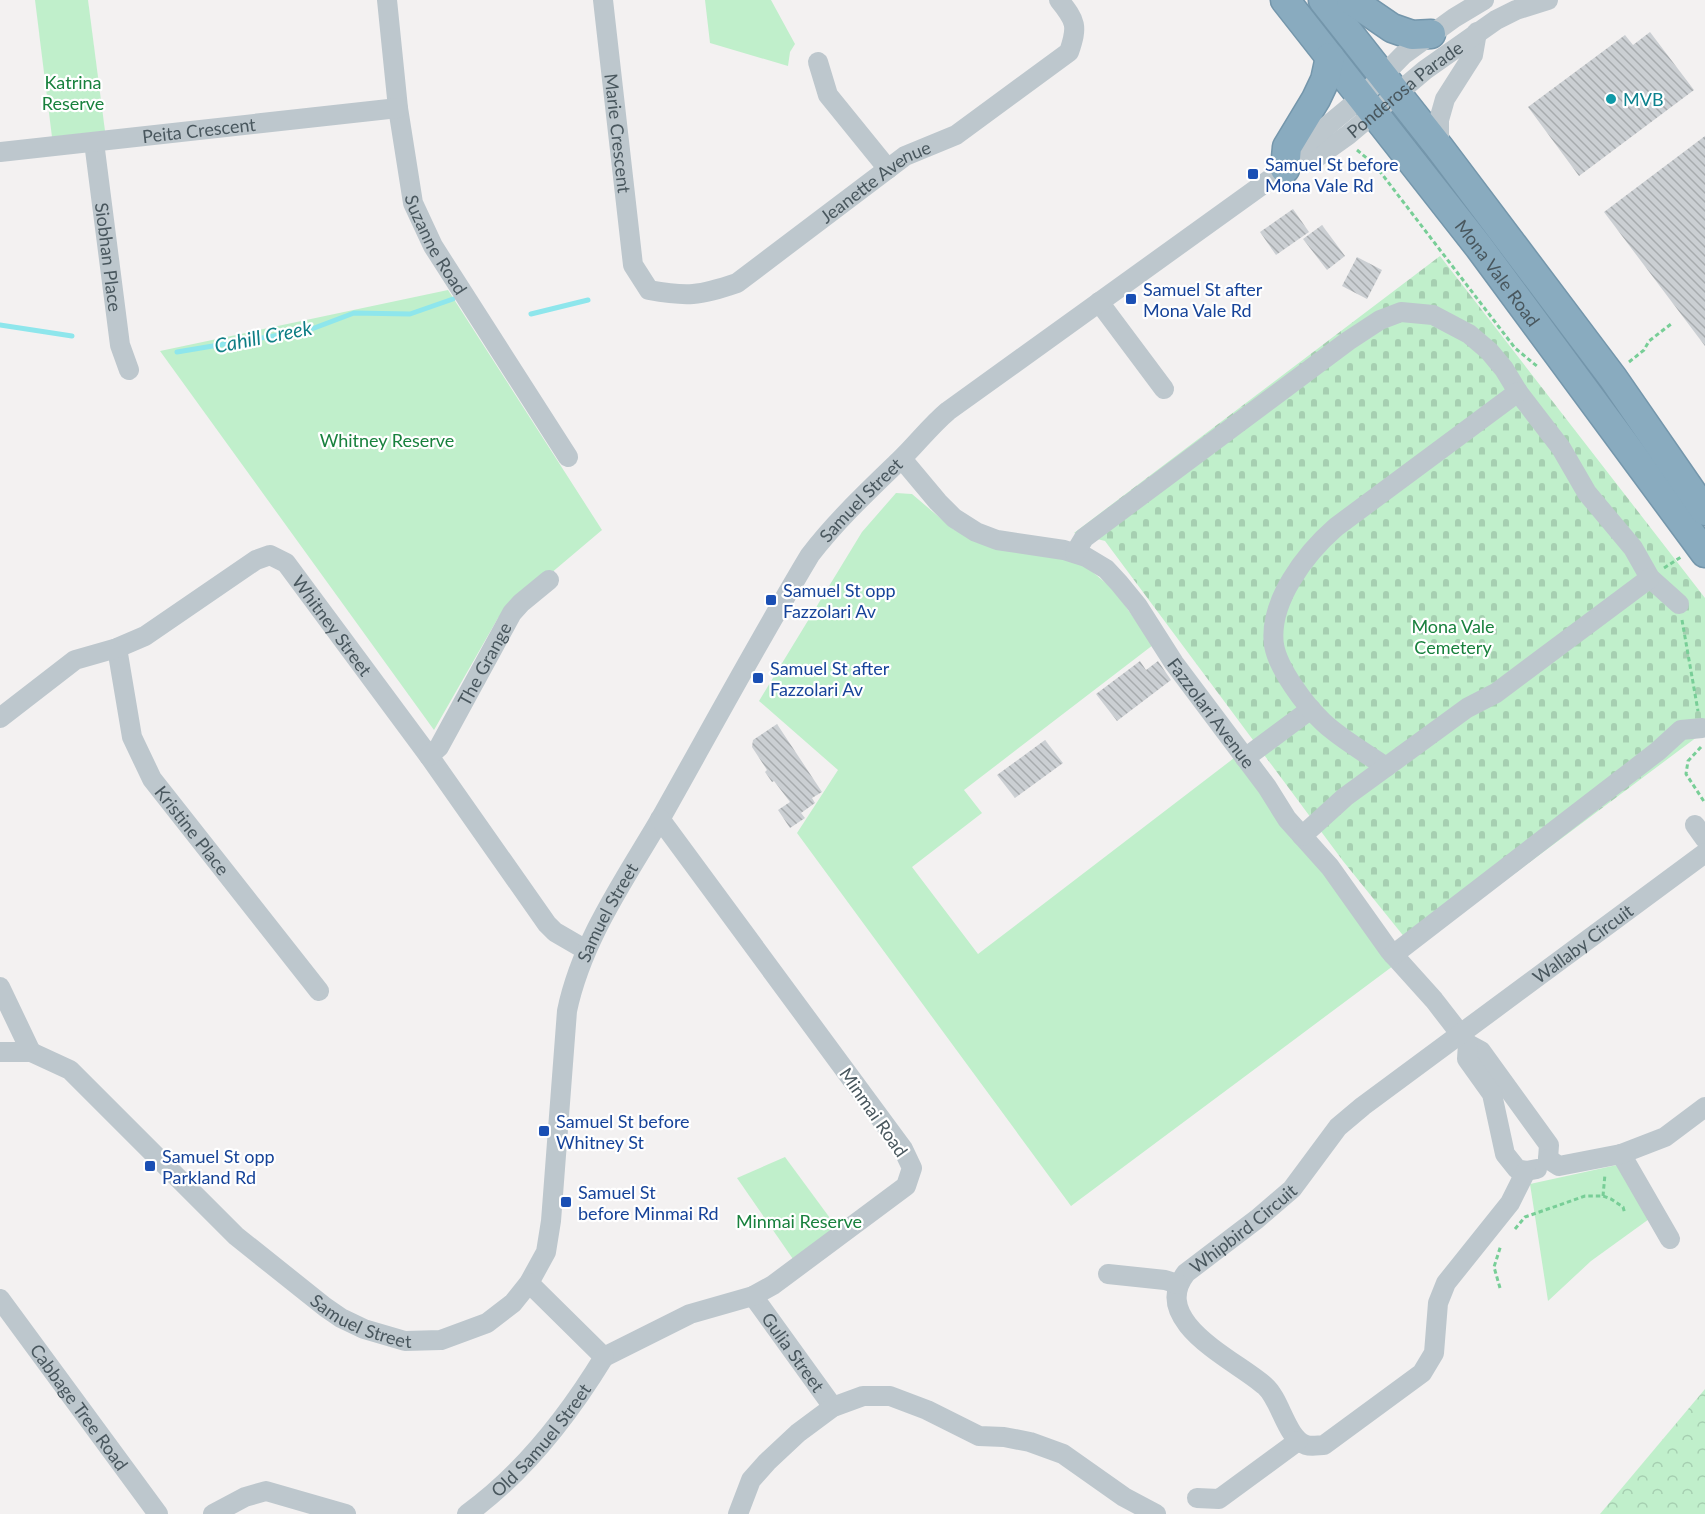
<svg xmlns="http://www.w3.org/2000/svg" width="1705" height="1514" viewBox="0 0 1705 1514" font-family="Lato,sans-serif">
	<defs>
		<pattern id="forest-crowns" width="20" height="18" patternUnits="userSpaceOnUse" patternTransform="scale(1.5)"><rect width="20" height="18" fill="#c0efcb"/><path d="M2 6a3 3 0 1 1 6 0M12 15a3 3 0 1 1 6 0" fill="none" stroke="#a6cfb1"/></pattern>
		<pattern id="cemetery-stones" width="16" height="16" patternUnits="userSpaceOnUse" patternTransform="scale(1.5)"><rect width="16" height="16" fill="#c0efcb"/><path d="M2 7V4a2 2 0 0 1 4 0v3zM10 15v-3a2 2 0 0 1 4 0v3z" fill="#a6cfb1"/></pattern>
		<pattern id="building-back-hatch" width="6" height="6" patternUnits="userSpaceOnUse" patternTransform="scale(1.5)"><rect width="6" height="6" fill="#cbcfd3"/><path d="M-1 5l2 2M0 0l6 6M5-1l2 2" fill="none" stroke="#a7abae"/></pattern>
	</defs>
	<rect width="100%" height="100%" fill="#f3f1f1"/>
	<polygon fill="url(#forest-crowns)" points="1705,1389 1705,1514 1600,1514"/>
	<polygon fill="url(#cemetery-stones)" points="1440,256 1705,598 1705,731 1414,949 1343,861 1105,541 1074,533"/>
	<g fill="#c0efcb">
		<polygon points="35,0 88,0 105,131 52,137"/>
		<polygon points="705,0 771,0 795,44 790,52 788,66 710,43"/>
		<polygon points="448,290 602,530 498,618 434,730 160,351"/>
		<polygon points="896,493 912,494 953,529 985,544 1082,563 1114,590 1153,645 964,790 982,813 912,867 978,954 1238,755 1393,966 1071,1206 797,833 838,770 759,701 862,532"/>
		<polygon points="785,1157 838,1229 795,1262 737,1178"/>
		<polygon points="1626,1163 1656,1214 1591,1261 1548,1301 1530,1184"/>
	</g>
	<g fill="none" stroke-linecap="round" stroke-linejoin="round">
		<g stroke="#8ee6ec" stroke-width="5">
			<polyline points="531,314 588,300"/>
			<polyline points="0,325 72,336"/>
			<polyline points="177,352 309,330 354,313 410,314 453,299"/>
		</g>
	</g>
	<g fill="url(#building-back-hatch)">
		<polygon points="1650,32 1694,90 1579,176 1528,107 1625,35 1633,45"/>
		<polygon points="1705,136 1705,346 1604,212"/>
		<polygon points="1293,209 1309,232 1276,255 1260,232"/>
		<polygon points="1322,225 1345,256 1327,270 1303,239"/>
		<polygon points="1357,257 1382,270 1367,299 1342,286"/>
		<polygon points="1140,661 1146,670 1158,661 1171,680 1117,721 1096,694"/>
		<polygon points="777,724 822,792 812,798 815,803 801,813 805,818 790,828 778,810 790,802 774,781 772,782 765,772 767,770 752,747 753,740"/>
		<polygon points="1045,740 1063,763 1015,798 997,775"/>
	</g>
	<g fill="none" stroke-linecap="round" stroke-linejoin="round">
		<g stroke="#7496ab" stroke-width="31">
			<g id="highway">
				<path id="s15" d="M 1285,0 L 1479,247 L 1705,553"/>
				<polyline points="1323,0 1439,147 1613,378 1705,511"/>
				<polyline points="1351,0 1392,28 1412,35 1431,34"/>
				<polyline points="1285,169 1287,147 1316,99 1325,80 1330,57"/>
			</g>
		</g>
		<g stroke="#78ce97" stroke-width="3" stroke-dasharray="4.5 3" stroke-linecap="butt">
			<polyline points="1357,150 1375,165 1515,348 1538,367"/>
			<polyline points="1629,362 1644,350 1649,341 1671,324"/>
			<polyline points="1664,568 1681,557"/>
			<polyline points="1682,620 1698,711"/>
			<polyline points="1701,747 1688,761 1686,774 1705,803"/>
			<polyline points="1603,1196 1605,1174"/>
			<polyline points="1515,1229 1525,1217 1585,1196 1603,1196 1611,1199 1623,1207 1625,1214"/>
			<polyline points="1500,1288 1494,1267 1501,1245"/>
		</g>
		<g stroke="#bdc7cd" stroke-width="20">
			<path id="s1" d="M 387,0 L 398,108 L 413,203 L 433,246 L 568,457"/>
			<path id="s2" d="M 603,0 L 633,265 L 649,290 C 687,297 699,296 737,283 L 905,156 L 956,135 L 1069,52 C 1078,26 1076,21 1059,0"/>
			<polyline points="818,62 828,95 888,169"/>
			<path id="s3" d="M 94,142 L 120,345 L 129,370"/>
			<polyline points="1439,147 1439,120 1445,99 1473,55 1477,32"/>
			<path id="s4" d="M 0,152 L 398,108"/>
			<path id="s5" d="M 1294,162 L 1313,160 L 1348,135 L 1425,70 L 1496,20 L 1516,10 L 1548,0"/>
			<polyline points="1099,302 1164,389"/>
			<path id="s6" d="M 902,459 L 938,502 L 954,518 L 976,532 L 997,540 L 1064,550 L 1086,557 L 1106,569 L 1119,583 L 1137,605 L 1174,663 L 1267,787 L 1287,819 L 1330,867 L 1389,950 L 1434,1000 L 1468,1044 L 1481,1051 L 1549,1145 L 1548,1159"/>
			<polyline points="1075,553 1084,538 1348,341 1380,320 1401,312 1433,315 1469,334 1489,351 1504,369 1518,392 1561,448 1587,493 1633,548 1650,578 1679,604"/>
			<path id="s7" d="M 117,648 L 132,737 L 152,779 L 319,991"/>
			<path id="s8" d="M 0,718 L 75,660 L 117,648 L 145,636 L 256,560 L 270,555 L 286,563 L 429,756 L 547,924 L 555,932 L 586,950"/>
			<path id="s9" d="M 429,756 L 439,747 L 512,613 L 521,603 L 549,580"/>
			<polyline points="1245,758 1311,709"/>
			<path d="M 1386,767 C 1366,753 1341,739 1323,722 C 1305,705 1278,669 1274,645 C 1268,602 1306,553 1336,527 L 1518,392"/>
			<polyline points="1695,825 1705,839"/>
			<polyline points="1302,836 1345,797 1467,708 1496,693 1650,578"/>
			<polyline points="1393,955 1658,751 1681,730 1702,728"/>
			<polyline points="0,987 31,1052"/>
			<polyline points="1468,1044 1467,1059 1492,1094 1505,1154 1517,1169 1526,1171 1537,1169"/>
			<path id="s10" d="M 0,1052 L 31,1052 L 70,1070 L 236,1236 L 325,1307 L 341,1318 L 364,1329 L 405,1341 L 441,1340 L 487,1323 L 513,1303 L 529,1283 L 546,1252 L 551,1221 L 567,1011 C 582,939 626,878 662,816 C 711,729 759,640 810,555 C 837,520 868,491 899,461 C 916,445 930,426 948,411 L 1294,162 L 1303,146 L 1362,97 L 1403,55 L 1454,18 L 1484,0"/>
			<polyline points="1621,1154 1670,1239"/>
			<polyline points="1548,1159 1559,1166 1621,1154 1665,1137 1705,1107"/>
			<path id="s11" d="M 1526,1171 L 1510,1203 L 1446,1283 L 1438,1303 L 1434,1353 L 1422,1373 L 1324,1445 C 1319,1445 1312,1447 1306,1445 C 1286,1438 1281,1400 1265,1386 C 1236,1360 1148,1322 1186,1273 L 1257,1219 L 1292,1189 L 1338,1127 L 1363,1106 L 1705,853"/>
			<polyline points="1108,1274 1165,1280 1178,1284"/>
			<polyline points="529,1283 604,1357"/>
			<path id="s12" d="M 753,1296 L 833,1407"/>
			<path id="s13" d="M 0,1299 L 158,1514"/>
			<polyline points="604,1357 690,1314 753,1296 773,1285 906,1186 912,1168 903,1149 660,819"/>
			<polyline points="1197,1498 1219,1499 1298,1441"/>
			<polyline points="213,1514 245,1497 266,1491 346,1514"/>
			<path id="s14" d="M 467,1514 C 524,1473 568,1416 604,1357"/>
			<polyline points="738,1514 751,1480 767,1462 798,1433 833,1407 863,1396 890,1396 927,1410 979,1436 1004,1437 1030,1442 1063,1454 1124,1497 1156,1514"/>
		</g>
		<use href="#highway" stroke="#89abbf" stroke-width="28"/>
	</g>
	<circle fill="#0f9aa8" stroke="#fff" stroke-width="2" cx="1611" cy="99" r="6"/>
	<g fill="#1a4fb4" stroke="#fff" stroke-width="2">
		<rect x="1247" y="168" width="12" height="12" rx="3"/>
		<rect x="1125" y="293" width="12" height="12" rx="3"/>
		<rect x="765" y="594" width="12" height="12" rx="3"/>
		<rect x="752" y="672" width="12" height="12" rx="3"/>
		<rect x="538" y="1125" width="12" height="12" rx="3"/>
		<rect x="144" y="1160" width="12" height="12" rx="3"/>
		<rect x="560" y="1196" width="12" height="12" rx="3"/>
	</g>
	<g text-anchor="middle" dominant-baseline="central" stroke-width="4.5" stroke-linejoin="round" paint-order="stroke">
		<g font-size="18" fill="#18813d" stroke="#fff">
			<text x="73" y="82">Katrina<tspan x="73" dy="21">Reserve</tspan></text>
			<text x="387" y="440">Whitney Reserve</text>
			<text x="1453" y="626">Mona Vale<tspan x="1453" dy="21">Cemetery</tspan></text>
			<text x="799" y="1221">Minmai Reserve</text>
		</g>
		<g font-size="18" fill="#49575e" stroke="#fff">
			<text stroke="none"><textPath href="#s5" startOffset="135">Ponderosa Parade</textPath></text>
			<text stroke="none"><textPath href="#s4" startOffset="200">Peita Crescent</textPath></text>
			<text stroke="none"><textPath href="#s2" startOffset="134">Marie Crescent</textPath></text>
			<text stroke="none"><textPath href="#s2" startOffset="558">Jeanette Avenue</textPath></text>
			<text stroke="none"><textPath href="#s1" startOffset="252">Suzanne Road</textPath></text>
			<text stroke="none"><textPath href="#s3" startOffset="116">Siobhan Place</textPath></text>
			<text stroke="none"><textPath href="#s15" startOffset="346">Mona Vale Road</textPath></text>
			<text stroke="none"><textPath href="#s10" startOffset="1524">Samuel Street</textPath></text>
			<text stroke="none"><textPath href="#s8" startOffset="414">Whitney Street</textPath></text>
			<text stroke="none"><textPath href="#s9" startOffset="108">The Grange</textPath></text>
			<text stroke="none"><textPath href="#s6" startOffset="420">Fazzolari Avenue</textPath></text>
			<text stroke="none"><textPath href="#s7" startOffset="202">Kristine Place</textPath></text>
			<text stroke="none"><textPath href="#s10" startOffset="1038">Samuel Street</textPath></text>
			<text stroke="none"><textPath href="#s11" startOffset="1120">Wallaby Circuit</textPath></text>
			<text transform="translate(874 1112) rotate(55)">Minmai Road</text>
			<text stroke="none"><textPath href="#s11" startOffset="674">Whipbird Circuit</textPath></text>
			<text stroke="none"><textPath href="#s10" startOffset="462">Samuel Street</textPath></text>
			<text stroke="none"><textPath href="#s12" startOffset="69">Gulia Street</textPath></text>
			<text stroke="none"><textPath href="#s13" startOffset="134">Cabbage Tree Road</textPath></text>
			<text stroke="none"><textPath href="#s14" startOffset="105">Old Samuel Street</textPath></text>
		</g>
		<g font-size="18" fill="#0d838f" stroke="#fff" text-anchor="start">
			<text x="1623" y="99">MVB</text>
		</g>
		<g font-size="18" fill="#164399" stroke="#fff" text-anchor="start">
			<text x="1265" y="164">Samuel St before<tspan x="1265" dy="21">Mona Vale Rd</tspan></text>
			<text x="1143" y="289">Samuel St after<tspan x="1143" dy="21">Mona Vale Rd</tspan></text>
			<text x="783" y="590">Samuel St opp<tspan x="783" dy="21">Fazzolari Av</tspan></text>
			<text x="770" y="668">Samuel St after<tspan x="770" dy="21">Fazzolari Av</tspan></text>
			<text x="556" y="1121">Samuel St before<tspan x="556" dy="21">Whitney St</tspan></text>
			<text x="162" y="1156">Samuel St opp<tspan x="162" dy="21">Parkland Rd</tspan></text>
			<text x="578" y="1192">Samuel St<tspan x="578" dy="21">before Minmai Rd</tspan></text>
		</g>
		<g font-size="20" font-style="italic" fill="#0e7e85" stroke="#fff">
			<text transform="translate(263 336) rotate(-11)">Cahill Creek</text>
		</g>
	</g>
</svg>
